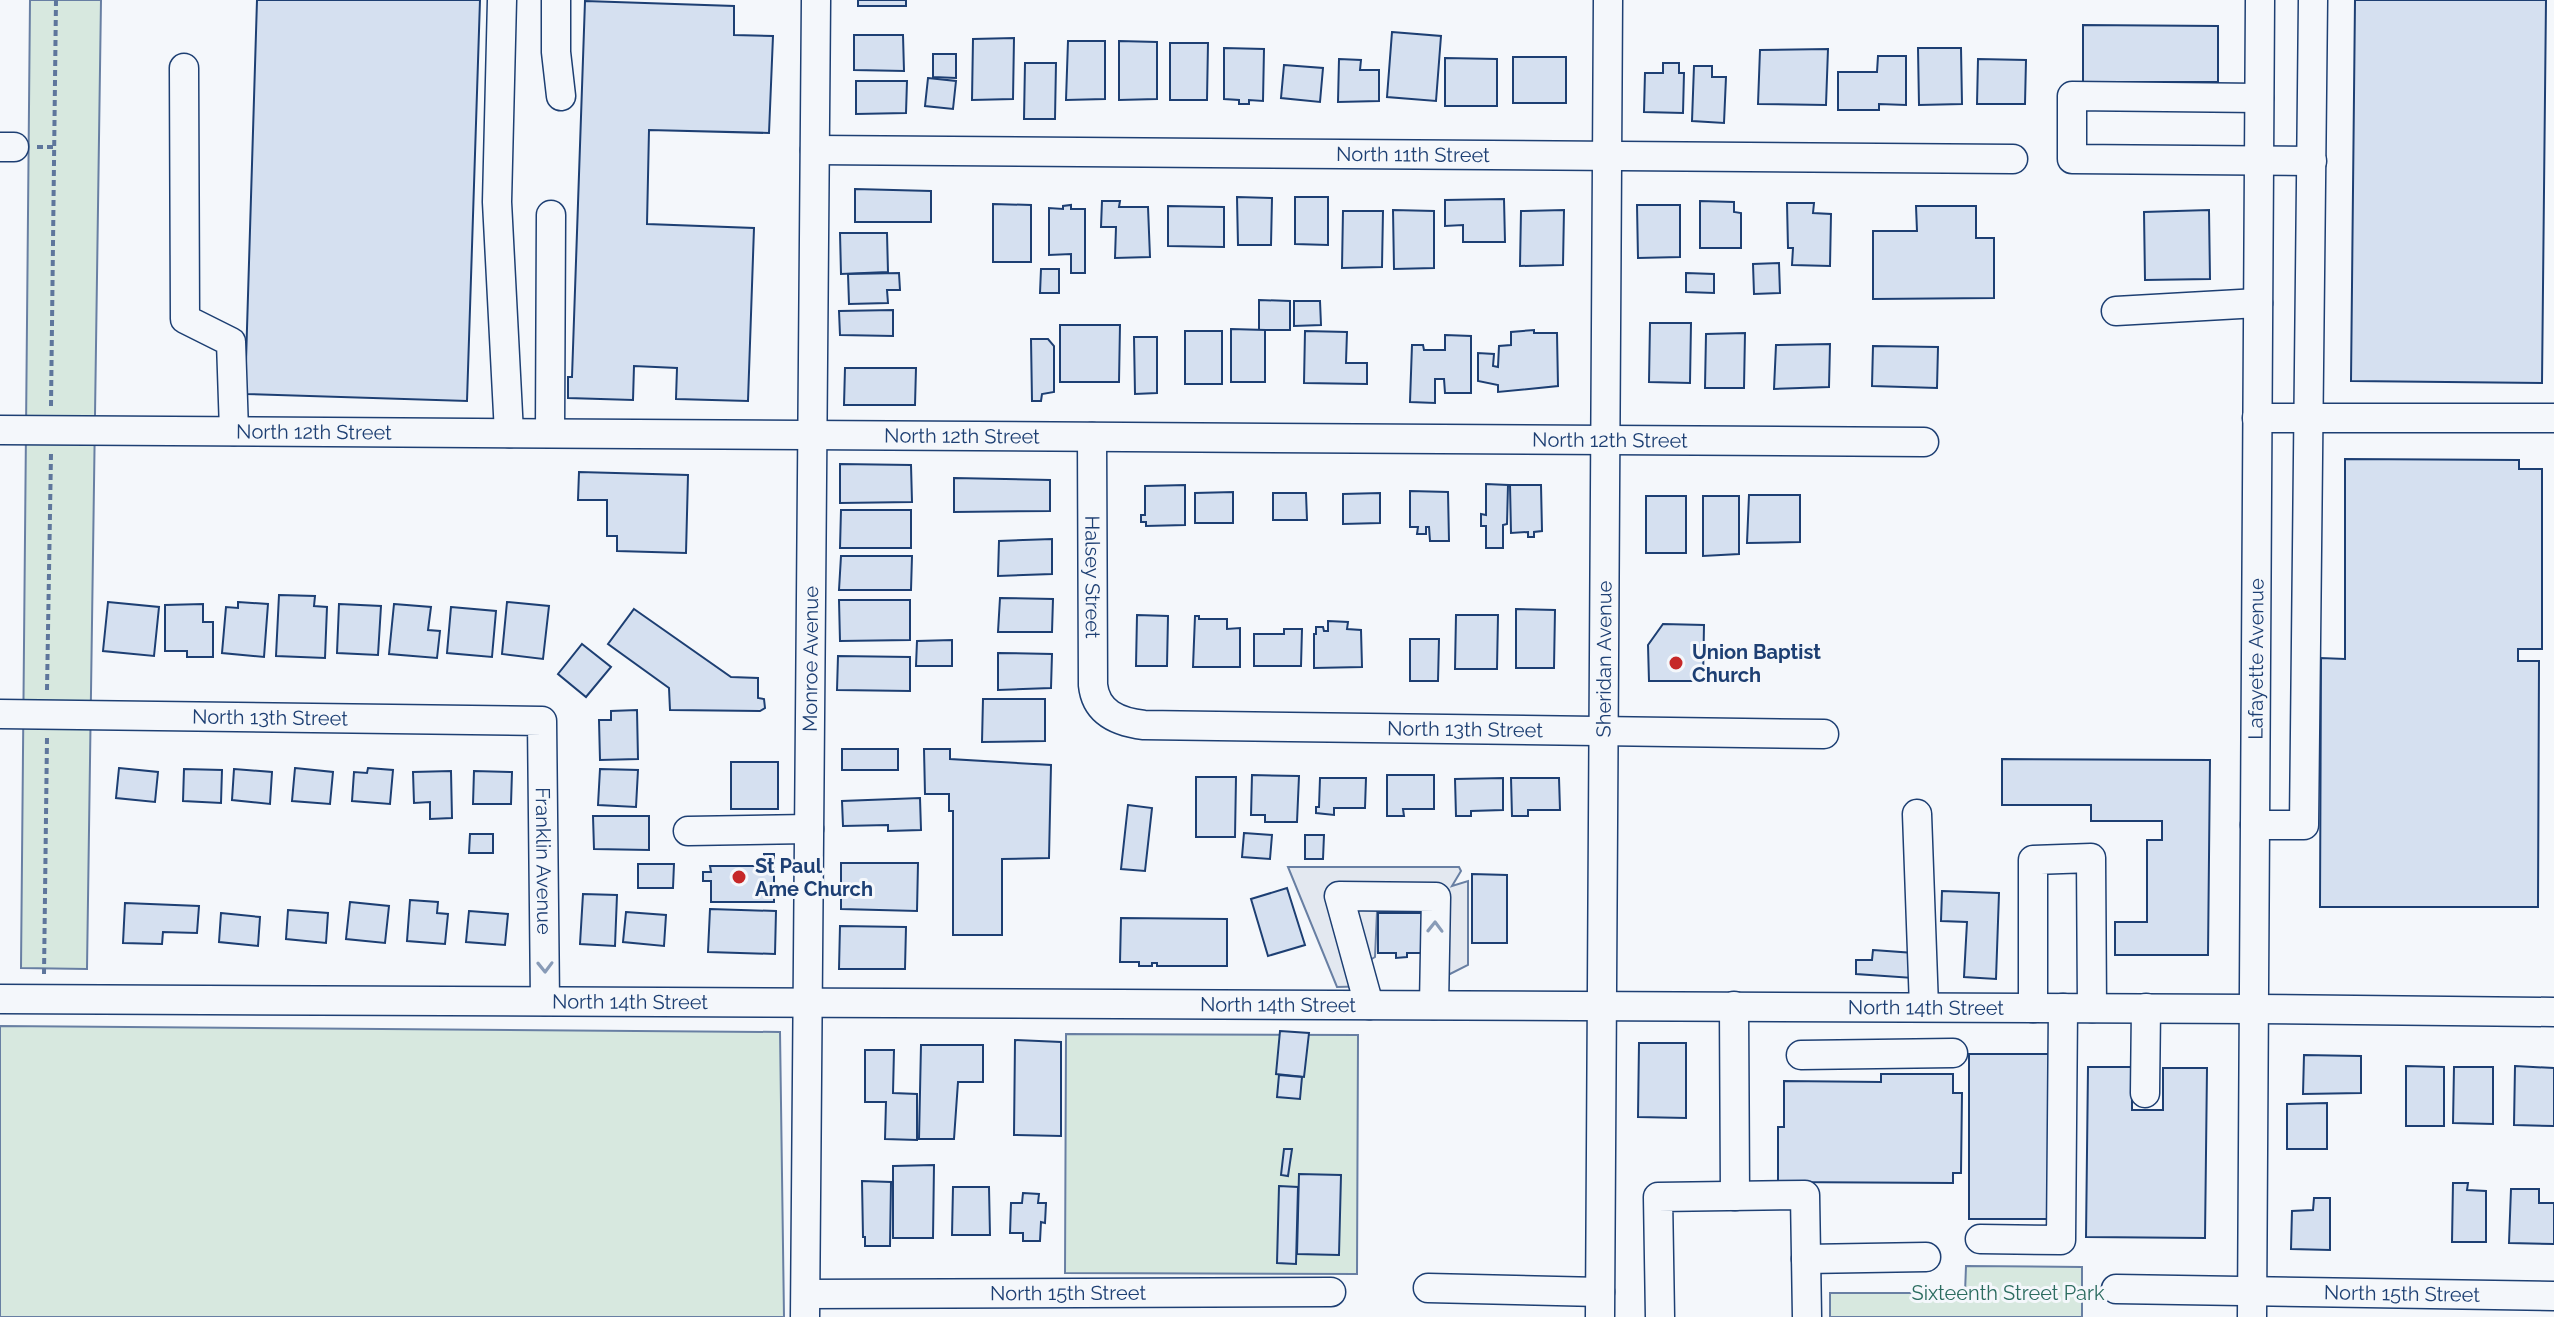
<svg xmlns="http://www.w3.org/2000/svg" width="2554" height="1317" viewBox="0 0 2554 1317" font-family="Raleway,sans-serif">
	<rect width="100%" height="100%" fill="#f4f7fb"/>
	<g fill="#d7e8df" stroke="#687fa3" stroke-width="2">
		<polygon points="30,0 101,0 87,969 21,968"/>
		<polygon points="0,1026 780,1032 784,1317 0,1317"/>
		<polygon points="1066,1034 1358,1035 1357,1274 1065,1273"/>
		<polygon points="1966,1266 2082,1267 2082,1317 1830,1317 1830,1293 1965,1293"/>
	</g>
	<polygon fill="#e3e8f0" stroke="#687fa3" stroke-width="2" points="1288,867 1459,867 1461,871 1452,886 1468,881 1468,965 1446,976 1426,913 1377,912 1375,957 1370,960 1376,986 1337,987"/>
	<g fill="#d5e0f0" stroke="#1d3f73" stroke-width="2">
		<polygon points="257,0 480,0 467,401 245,394"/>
		<rect x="858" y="0" width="48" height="6"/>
		<polygon points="2355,0 2546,0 2542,383 2351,381"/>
		<polygon points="585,1 734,6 734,35 773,36 769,133 649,130 647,224 754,228 748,401 676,399 677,368 634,366 633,400 568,398 568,377 572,377"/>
		<polygon points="2083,25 2218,26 2218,82 2083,82"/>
		<polygon points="1392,32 1441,36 1436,101 1387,97"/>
		<polygon points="854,35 903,35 904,71 854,70"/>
		<polygon points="1014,38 1013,99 972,100 973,39"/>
		<polygon points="1068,41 1105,41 1105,99 1066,100"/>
		<polygon points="1119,41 1157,42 1157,99 1119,100"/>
		<polygon points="1170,43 1208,43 1207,100 1170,100"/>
		<polygon points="1224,48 1264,49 1263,101 1249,100 1249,104 1239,104 1239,100 1224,99"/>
		<polygon points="1918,48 1961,48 1962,104 1919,105"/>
		<polygon points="1828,49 1826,105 1758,104 1760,50"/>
		<polygon points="933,54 956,54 956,78 933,77"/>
		<polygon points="1878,56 1906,56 1906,105 1879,104 1879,110 1838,110 1838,72 1877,72"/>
		<rect x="1513" y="57" width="53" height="46"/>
		<polygon points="1445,58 1497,59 1497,106 1445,106"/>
		<polygon points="1339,59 1361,60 1360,70 1379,70 1379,101 1338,102"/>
		<polygon points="1978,59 2026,60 2025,104 1977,104"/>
		<polygon points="1025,63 1056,63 1055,119 1024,119"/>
		<polygon points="1663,63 1679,63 1679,73 1684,73 1683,113 1644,112 1645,73 1663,73"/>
		<polygon points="1284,65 1323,68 1320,102 1281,98"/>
		<polygon points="1694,66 1712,66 1712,77 1726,77 1724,123 1692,121"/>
		<polygon points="928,78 956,81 953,109 925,106"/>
		<polygon points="856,81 907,81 906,113 856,114"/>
		<polygon points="855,189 931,191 931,222 855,222"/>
		<polygon points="1237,197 1272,198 1271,245 1238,245"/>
		<polygon points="1295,197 1328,197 1328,245 1295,244"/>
		<polygon points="1504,199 1505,242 1463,242 1463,225 1445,226 1445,200"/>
		<polygon points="1102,201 1120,201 1119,207 1148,207 1150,257 1115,258 1116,227 1101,227"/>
		<polygon points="1700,201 1734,202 1734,212 1741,213 1741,248 1700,248"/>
		<polygon points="1787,203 1814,203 1813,213 1831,214 1830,266 1792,265 1793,248 1788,248"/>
		<polygon points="993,204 1031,205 1031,262 993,262"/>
		<polygon points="1071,205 1071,209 1085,209 1085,273 1071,273 1071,254 1049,255 1049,208 1063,209 1063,206"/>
		<polygon points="1637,205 1680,205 1680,257 1638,258"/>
		<polygon points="1168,206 1224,207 1224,247 1168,246"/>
		<polygon points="1916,206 1976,206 1976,238 1994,238 1994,298 1873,299 1873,231 1917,231"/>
		<polygon points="1393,210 1434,211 1434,268 1394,269"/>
		<polygon points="1564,210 1563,265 1520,266 1521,211"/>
		<polygon points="2209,210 2210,279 2145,280 2144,212"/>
		<polygon points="1343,211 1383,211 1382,267 1342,268"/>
		<polygon points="840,233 887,233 888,272 841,274"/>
		<polygon points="1779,263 1780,293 1754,294 1753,264"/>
		<polygon points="1041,269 1059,269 1059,293 1040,293"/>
		<polygon points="899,273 900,290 887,290 888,303 849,304 848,274"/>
		<polygon points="1686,273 1714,274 1714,293 1686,292"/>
		<polygon points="1259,300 1290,301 1290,330 1259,330"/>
		<polygon points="1294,301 1320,301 1321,325 1294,326"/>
		<polygon points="893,310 893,336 840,335 839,311"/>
		<polygon points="1650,323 1691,323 1690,383 1649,382"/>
		<polygon points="1060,325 1120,325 1119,382 1060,382"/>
		<polygon points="1231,329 1265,330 1265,382 1231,382"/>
		<polygon points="1534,330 1534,333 1557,333 1558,386 1498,392 1498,385 1478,381 1478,353 1494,354 1493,366 1498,367 1499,346 1511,345 1511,332"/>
		<rect x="1185" y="331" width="37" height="53"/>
		<polygon points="1305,331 1347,332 1346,363 1367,363 1367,384 1304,383"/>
		<polygon points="1745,333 1744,388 1705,388 1706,334"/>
		<polygon points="1445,335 1471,336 1471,393 1445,393 1444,379 1435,379 1435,403 1410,402 1412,345 1423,345 1424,350 1445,350"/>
		<polygon points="1134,337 1157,337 1157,393 1135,394"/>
		<polygon points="1031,339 1048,339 1054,346 1054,392 1042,394 1041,401 1032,401"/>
		<polygon points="1830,344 1829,387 1774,389 1776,345"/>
		<polygon points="1873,346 1938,347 1937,388 1872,386"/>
		<polygon points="845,368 916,368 915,405 844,405"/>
		<polygon points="2345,459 2519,460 2519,469 2542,469 2542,649 2518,649 2518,661 2539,661 2538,907 2320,907 2321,658 2345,659"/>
		<polygon points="840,464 911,465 912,502 840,503"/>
		<polygon points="579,472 688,475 686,553 617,551 617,536 607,536 607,500 578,500"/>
		<polygon points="954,478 1050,480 1050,511 954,512"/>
		<polygon points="1486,484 1508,485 1507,524 1503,525 1503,548 1486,548 1486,526 1481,526 1481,514 1486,515"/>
		<polygon points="1185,485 1185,525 1146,526 1146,522 1141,522 1141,515 1145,515 1145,486"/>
		<polygon points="1510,485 1541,485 1542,531 1534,532 1534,537 1528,537 1528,532 1511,533"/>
		<polygon points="1410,491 1448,492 1449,541 1430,541 1429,527 1426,527 1426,534 1417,534 1418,527 1410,527"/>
		<polygon points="1233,492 1233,523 1195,523 1195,493"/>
		<polygon points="1273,493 1306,493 1307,520 1273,520"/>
		<polygon points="1380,493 1380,523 1343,524 1343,494"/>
		<polygon points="1749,495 1800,495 1800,542 1747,543"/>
		<rect x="1646" y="496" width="40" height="57"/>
		<polygon points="1703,496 1739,496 1739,554 1703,556"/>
		<polygon points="841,510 911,510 911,548 840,548"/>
		<polygon points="1052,539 1052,574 998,576 999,541"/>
		<polygon points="841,556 912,556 911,590 839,590"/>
		<polygon points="279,595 315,596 314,606 327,607 325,658 276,656"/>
		<polygon points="1000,598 1053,599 1052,632 998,632"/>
		<polygon points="839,600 910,600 910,640 840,641"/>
		<polygon points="108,602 159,607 154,656 103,651"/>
		<polygon points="238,602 268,604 264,657 222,653 226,607 238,608"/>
		<polygon points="507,602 549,606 543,659 502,654"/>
		<polygon points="203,604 203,622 213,622 213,657 187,657 187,651 165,651 165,605"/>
		<polygon points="339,604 381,606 378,655 337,653"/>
		<polygon points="394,604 431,607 428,630 440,631 437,658 389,654"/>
		<polygon points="451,607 496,611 492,657 447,653"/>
		<polygon points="634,609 731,677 758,678 758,698 764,699 765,708 760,711 670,710 669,688 608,644"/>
		<polygon points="1516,609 1555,610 1554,668 1516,668"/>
		<polygon points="1137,615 1168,616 1167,666 1136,666"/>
		<polygon points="1456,615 1498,615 1497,669 1455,669"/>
		<polygon points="1195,616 1199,616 1199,619 1227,619 1227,629 1240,628 1240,667 1193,667"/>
		<polygon points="1328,621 1348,622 1347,629 1361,630 1362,667 1314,668 1314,634 1316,634 1316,627 1323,627 1324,631 1328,631"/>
		<polygon points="1663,624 1704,625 1703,681 1649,681 1648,645"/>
		<polygon points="1284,629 1302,629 1301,666 1254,666 1254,634 1284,634"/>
		<polygon points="1410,639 1439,639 1438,681 1410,681"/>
		<polygon points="952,640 952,666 916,666 917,641"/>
		<polygon points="582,644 611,667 586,697 558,674"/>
		<polygon points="998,653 1052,654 1051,688 998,690"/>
		<polygon points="838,656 910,657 910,691 837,690"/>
		<polygon points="983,699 1045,699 1045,741 982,742"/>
		<polygon points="637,710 638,759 600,760 599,720 611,720 611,711"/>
		<rect x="842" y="749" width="56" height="21"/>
		<polygon points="924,749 950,749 950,759 1051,765 1049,858 1002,859 1002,935 953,935 953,811 949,811 949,794 925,794"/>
		<polygon points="2002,759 2210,760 2208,955 2115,955 2115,922 2147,922 2147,840 2162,840 2162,821 2091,821 2091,805 2002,805"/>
		<rect x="731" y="762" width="47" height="47"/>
		<polygon points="119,768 158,772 155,802 116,798"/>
		<polygon points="295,768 333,772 330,804 292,801"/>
		<polygon points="368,768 393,770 390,804 352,801 354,772 367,773"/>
		<polygon points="184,769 222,770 221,803 183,801"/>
		<polygon points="234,769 272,772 270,804 232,800"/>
		<polygon points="600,769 638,770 636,807 598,805"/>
		<polygon points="451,771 452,818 430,819 430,802 414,803 413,772"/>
		<polygon points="474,771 512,772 511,804 473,804"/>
		<polygon points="1252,775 1299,776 1297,822 1265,822 1265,815 1251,815"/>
		<polygon points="1387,775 1434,775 1434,809 1403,809 1404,816 1387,816"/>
		<polygon points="1196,777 1236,777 1235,837 1196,837"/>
		<polygon points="1320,778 1366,778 1365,808 1334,808 1334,815 1316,813 1316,807 1319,807"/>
		<polygon points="1503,778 1503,810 1471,811 1471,816 1456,816 1455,779"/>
		<polygon points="1511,778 1559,778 1560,810 1528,810 1528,816 1512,816"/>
		<polygon points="920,798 921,830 888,831 888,825 843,826 842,801"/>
		<polygon points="1128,805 1152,808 1145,871 1121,869"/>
		<polygon points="593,816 649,816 649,850 594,849"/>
		<polygon points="1244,833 1272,835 1270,859 1242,857"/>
		<polygon points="470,834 493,834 493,853 469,853"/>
		<polygon points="1305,835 1324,835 1323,859 1305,859"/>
		<polygon points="764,854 774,854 774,902 711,902 711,881 703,881 703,872 711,872 710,866 764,866"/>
		<polygon points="841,863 918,863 917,911 841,909"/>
		<polygon points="638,864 674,864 673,888 638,888"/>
		<polygon points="1472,874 1507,875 1507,943 1472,943"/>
		<polygon points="1287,888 1305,945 1268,956 1251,899"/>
		<polygon points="1942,891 1999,893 1996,979 1964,977 1967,922 1941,921"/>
		<polygon points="583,894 617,895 615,946 580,944"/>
		<polygon points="410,900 438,902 437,913 448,914 445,944 407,941"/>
		<polygon points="350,902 389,906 385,943 346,939"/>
		<polygon points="125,903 199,906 197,933 163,932 162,944 123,943"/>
		<polygon points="710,909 776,911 775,954 708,952"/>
		<polygon points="288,910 328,913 326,943 286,939"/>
		<polygon points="469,911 508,914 505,945 466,942"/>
		<polygon points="626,912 666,915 664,946 623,942"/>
		<polygon points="221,913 260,917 258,946 219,942"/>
		<polygon points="1378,913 1425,913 1425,953 1407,953 1407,957 1396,958 1396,953 1378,953"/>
		<polygon points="1121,918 1227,919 1227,966 1157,966 1157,963 1152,963 1152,966 1139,966 1139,962 1120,962"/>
		<polygon points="840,926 906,927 905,969 839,969"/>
		<polygon points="1873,950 1914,953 1913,978 1856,974 1856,960 1872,960"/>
		<polygon points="1280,1031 1309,1033 1304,1077 1276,1074"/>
		<polygon points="1015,1040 1061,1042 1061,1136 1014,1135"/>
		<polygon points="1639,1043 1686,1043 1686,1118 1638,1117"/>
		<polygon points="921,1045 983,1045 983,1082 958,1082 954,1139 919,1139"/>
		<polygon points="865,1050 894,1050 893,1093 917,1094 917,1140 885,1139 886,1102 865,1102"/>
		<rect x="1969" y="1054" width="80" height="165"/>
		<polygon points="2304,1055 2361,1056 2361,1093 2303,1094"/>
		<polygon points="2406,1066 2444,1067 2444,1126 2406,1126"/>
		<polygon points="2515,1066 2554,1068 2554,1126 2514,1125"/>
		<polygon points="2088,1067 2132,1067 2132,1110 2163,1110 2163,1068 2207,1068 2205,1238 2086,1237"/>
		<polygon points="2454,1067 2493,1067 2493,1124 2453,1123"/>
		<polygon points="1881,1074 1953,1074 1953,1093 1962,1093 1961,1173 1953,1173 1953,1183 1778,1182 1778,1127 1784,1127 1784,1081 1881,1082"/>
		<polygon points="1279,1075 1302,1077 1300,1099 1277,1097"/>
		<polygon points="2327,1103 2327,1149 2287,1149 2287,1104"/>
		<polygon points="1284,1149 1292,1149 1288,1176 1281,1175"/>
		<polygon points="934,1165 933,1238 893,1238 893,1166"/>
		<polygon points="1299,1174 1341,1175 1339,1255 1297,1254"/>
		<polygon points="862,1181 891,1182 890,1246 865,1246 865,1237 863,1237"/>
		<polygon points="2453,1183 2468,1183 2467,1190 2486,1191 2486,1242 2452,1242"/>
		<polygon points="1279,1186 1298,1187 1296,1264 1277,1263"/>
		<polygon points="953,1187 989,1187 990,1235 952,1235"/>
		<polygon points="2511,1189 2539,1189 2539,1203 2554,1203 2554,1244 2509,1243"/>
		<polygon points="1023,1193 1039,1194 1038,1203 1046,1203 1045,1223 1041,1222 1040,1241 1023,1241 1023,1233 1010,1233 1011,1203 1022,1203"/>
		<polygon points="2314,1198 2330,1198 2330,1250 2291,1249 2292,1211 2313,1210"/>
	</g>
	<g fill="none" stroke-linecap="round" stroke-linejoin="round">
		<g stroke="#1d3f73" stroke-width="31">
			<g id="minor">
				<polyline points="502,0 497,202 509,433"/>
				<polyline points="556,0 556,52 561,96"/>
				<polyline points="184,68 185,319 231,342 234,431"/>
				<polyline points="2259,98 2072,96 2072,159 2312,161"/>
				<polyline points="0,147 14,147"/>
				<path id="s1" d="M 815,150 L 2013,159"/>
				<polyline points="2116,311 2258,303"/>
				<polyline points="2257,418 2554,418"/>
				<path id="s2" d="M 0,430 L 1924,442"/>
				<polyline points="550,433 551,215"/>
				<path id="s3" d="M 1092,437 L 1093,685 C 1096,713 1119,722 1144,725 L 1824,734"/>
				<path id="s4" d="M 0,714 L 542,721 L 545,1001"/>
				<polyline points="1917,814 1924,1007"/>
				<polyline points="2255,825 2304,825 2313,0"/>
				<polyline points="688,831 809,829"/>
				<path id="s5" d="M 0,999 L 2254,1009 L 2554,1012"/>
				<polyline points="1369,1005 1339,896 1436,897 1434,1005"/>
				<polyline points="1734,1006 1735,1196"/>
				<polyline points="2033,1008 2033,860 2091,858 2092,1008"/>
				<polyline points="1801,1055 1953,1053"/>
				<polyline points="2145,1093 2146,1008"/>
				<polyline points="1980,1239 2061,1240 2063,1008"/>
				<polyline points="1806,1259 1926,1257"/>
				<polyline points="1428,1288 1600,1292"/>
				<path id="s6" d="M 2116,1289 L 2554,1296"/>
				<path id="s7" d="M 806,1294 L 1331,1292"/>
				<path id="s8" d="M 805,1317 L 816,0"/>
				<path id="s9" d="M 1600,1317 L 1608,0"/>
				<polyline points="1660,1317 1658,1197 1805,1195 1807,1317"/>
				<path id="s10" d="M 2252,1317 L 2260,0"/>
			</g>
		</g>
		<g stroke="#5e769c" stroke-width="4" stroke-dasharray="6 4" stroke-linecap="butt">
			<polyline points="37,147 54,147"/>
			<polyline points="51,406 56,0"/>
			<polyline points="47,690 51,454"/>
			<polyline points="44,974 47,738"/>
		</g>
		<use href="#minor" stroke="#f4f7fb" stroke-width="28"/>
	</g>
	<defs><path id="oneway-chevron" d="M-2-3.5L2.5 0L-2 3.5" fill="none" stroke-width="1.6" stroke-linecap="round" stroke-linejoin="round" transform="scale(2)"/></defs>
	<g stroke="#889bb7">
		<use href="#oneway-chevron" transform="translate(1435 927) rotate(-89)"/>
		<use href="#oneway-chevron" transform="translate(545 967) rotate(89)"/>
	</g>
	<g fill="#c62828" stroke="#f4f7fb" stroke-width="3">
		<circle cx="1676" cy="663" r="8"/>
		<circle cx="739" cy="877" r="8"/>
	</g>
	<g text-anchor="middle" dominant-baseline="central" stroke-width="6" stroke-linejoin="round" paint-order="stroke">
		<g font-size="20" fill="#1d3f73" stroke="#f4f7fb">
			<text stroke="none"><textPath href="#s1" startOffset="598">North 11th Street</textPath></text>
			<text stroke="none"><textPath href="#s2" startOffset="314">North 12th Street</textPath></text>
			<text stroke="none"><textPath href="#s2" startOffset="962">North 12th Street</textPath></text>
			<text stroke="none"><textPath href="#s2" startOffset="1610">North 12th Street</textPath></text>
			<text stroke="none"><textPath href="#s3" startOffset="140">Halsey Street</textPath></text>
			<text stroke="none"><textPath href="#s8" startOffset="658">Monroe Avenue</textPath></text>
			<text stroke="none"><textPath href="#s9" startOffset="658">Sheridan Avenue</textPath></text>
			<text stroke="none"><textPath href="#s10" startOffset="658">Lafayette Avenue</textPath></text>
			<text stroke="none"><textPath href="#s4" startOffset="270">North 13th Street</textPath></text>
			<text stroke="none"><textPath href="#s3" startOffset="640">North 13th Street</textPath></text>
			<text stroke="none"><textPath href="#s4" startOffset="682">Franklin Avenue</textPath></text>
			<text stroke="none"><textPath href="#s5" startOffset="630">North 14th Street</textPath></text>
			<text stroke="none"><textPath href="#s5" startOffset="1278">North 14th Street</textPath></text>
			<text stroke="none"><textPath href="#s5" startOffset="1926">North 14th Street</textPath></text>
			<text stroke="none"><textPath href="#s7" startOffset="262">North 15th Street</textPath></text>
			<text stroke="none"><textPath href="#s6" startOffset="286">North 15th Street</textPath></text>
		</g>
		<g font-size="20" font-weight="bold" fill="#1d3f73" stroke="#f4f7fb" text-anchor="start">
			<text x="1692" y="652">Union Baptist<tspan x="1692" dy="23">Church</tspan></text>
			<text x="755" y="866">St Paul<tspan x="755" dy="23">Ame Church</tspan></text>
		</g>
		<g font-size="20" fill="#2c6c60" stroke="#f4f7fb">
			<text x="2008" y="1293">Sixteenth Street Park</text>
		</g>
	</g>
</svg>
